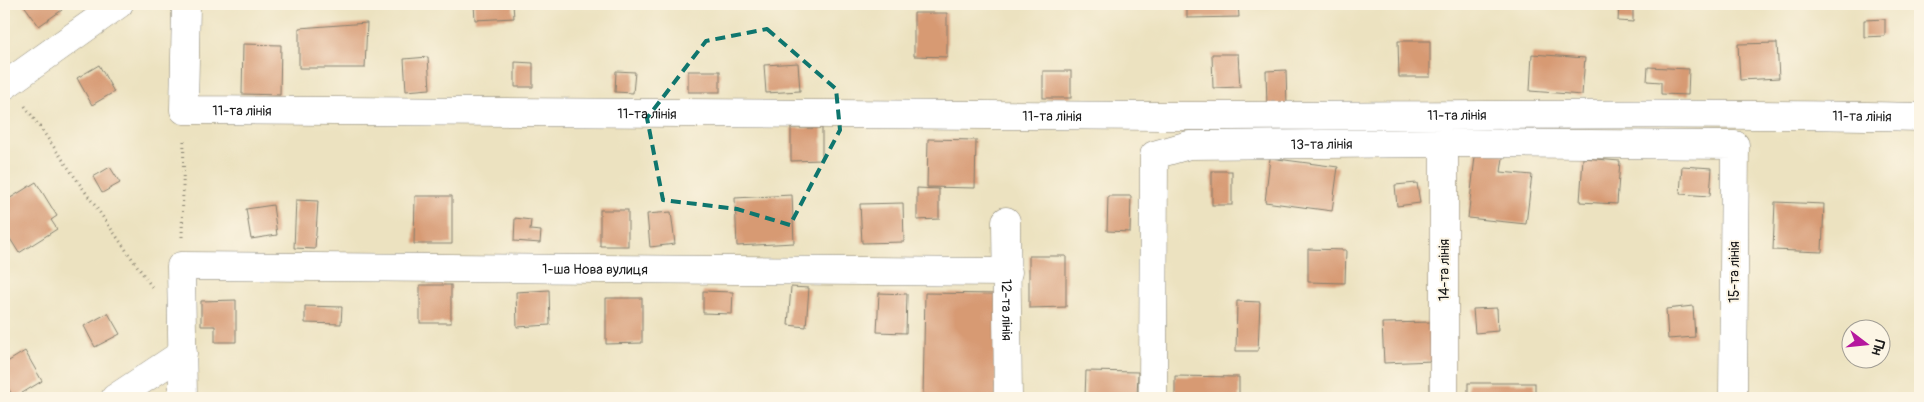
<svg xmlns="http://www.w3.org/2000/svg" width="1924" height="402" viewBox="0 0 1924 402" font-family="Pangolin,sans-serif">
	<rect width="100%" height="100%" fill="#fcf5e5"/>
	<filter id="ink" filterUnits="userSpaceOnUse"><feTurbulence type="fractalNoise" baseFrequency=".02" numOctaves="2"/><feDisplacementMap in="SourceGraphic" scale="10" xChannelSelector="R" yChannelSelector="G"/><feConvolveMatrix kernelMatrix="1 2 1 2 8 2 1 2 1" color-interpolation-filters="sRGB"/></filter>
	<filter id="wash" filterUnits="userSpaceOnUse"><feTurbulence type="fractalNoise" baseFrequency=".0096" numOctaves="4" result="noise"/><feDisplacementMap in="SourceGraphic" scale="20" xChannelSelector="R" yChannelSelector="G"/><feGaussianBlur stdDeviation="1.12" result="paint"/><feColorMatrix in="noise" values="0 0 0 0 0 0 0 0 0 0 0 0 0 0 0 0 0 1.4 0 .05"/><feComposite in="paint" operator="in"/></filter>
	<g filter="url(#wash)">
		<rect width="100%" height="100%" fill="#ece2c0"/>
		<g id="blocks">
			<g fill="#d79a73">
				<polygon points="23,4 58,4 62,10 39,26"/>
				<polygon points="474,4 513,4 514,18 475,20"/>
				<polygon points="1187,4 1238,4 1239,17 1187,18"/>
				<polygon points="1619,4 1633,4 1633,22 1618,21"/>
				<polygon points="914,13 947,13 947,57 914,56"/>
				<polygon points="1885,19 1885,36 1864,37 1864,20"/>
				<polygon points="367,23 365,68 299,68 299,28"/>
				<polygon points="1398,41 1430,41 1430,77 1399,77"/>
				<polygon points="1777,43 1779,78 1740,80 1738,44"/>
				<polygon points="243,44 281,45 280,95 242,94"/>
				<polygon points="1212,54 1238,54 1240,87 1213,88"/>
				<polygon points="1532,54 1585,58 1582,95 1530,91"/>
				<polygon points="428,57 430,89 406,91 404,59"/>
				<polygon points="515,62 533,63 533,87 515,87"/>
				<polygon points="798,63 800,91 766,93 764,65"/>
				<polygon points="99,65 114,92 92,105 77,78"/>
				<polygon points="1648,67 1689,69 1688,95 1661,94 1661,82 1647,81"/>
				<polygon points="1286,70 1287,106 1267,106 1266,71"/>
				<polygon points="616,71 635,72 633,93 615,92"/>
				<rect x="688" y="71" width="32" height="21"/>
				<rect x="1043" y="71" width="28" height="27"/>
				<polygon points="791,128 822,128 822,160 791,161"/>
				<polygon points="928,139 976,140 975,188 927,187"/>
				<polygon points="1476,148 1504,151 1501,172 1532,175 1526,224 1468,218"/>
				<polygon points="1270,158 1338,167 1332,211 1265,202"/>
				<polygon points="1583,158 1620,161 1617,204 1580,202"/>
				<polygon points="1682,166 1712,168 1710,196 1680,194"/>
				<polygon points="110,167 120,183 102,193 93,177"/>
				<rect x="1212" y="171" width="20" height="34"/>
				<polygon points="36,182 57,216 51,220 57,229 19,253 4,229 4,202"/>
				<polygon points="1417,183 1420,203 1397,206 1395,185"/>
				<polygon points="917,188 939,189 939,219 917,220"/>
				<polygon points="792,195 794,243 737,246 735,198"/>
				<polygon points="415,196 452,196 452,244 414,244"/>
				<polygon points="1108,196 1131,196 1130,232 1107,231"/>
				<polygon points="296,200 318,201 315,249 294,248"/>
				<polygon points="1775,202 1824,204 1822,252 1773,250"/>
				<polygon points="903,203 904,242 862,243 860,204"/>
				<polygon points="273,205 277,235 251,239 246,209"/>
				<rect x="600" y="210" width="28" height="36"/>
				<polygon points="671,212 675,244 650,247 647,214"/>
				<polygon points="515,218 531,220 530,230 541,231 540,243 514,241"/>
				<polygon points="1308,249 1346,250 1345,283 1308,282"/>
				<polygon points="1029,256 1066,256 1066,307 1029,308"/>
				<rect x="420" y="285" width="31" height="38"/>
				<polygon points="791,287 809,288 806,327 788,325"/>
				<polygon points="549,290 550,325 517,327 516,292"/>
				<polygon points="703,291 733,292 732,314 703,313"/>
				<polygon points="879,293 907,294 906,333 877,332"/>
				<polygon points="925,293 997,294 996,398 923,398"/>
				<polygon points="606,298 642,298 642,343 606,344"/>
				<polygon points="236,300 236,342 215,342 215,326 201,326 201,301"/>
				<polygon points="1237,301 1260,302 1258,351 1236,351"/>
				<polygon points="305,306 342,307 341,324 305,323"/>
				<polygon points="1693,306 1695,337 1668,339 1666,309"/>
				<polygon points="1497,308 1498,331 1475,333 1473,309"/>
				<polygon points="108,313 120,334 95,347 84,326"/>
				<polygon points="1431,322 1432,361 1384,363 1382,323"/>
				<polygon points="25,351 42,381 14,398 4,381 4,364"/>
				<polygon points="1086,371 1138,372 1137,398 1085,398"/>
				<polygon points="1175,376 1239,377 1239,398 1175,398"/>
				<rect x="1468" y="383" width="67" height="15"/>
			</g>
		</g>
	</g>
	<g filter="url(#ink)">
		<use href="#blocks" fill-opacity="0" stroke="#847f6e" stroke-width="1"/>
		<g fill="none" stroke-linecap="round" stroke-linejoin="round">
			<g stroke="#847f6e" stroke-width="29">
				<g id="minor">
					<path id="s1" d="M 186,4 L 184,110 C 510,112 836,116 1161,116 C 1414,116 1667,112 1920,117"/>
					<polyline points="4,86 119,4"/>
					<path id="s2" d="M 1006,221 L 1008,398"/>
					<polyline points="115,398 183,353"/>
					<path id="s3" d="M 183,398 L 181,266 L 1008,272"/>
					<path id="s4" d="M 1153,398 L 1154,155 L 1189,145 L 1444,143 L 1735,145 L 1733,398"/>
					<polyline points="1444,398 1444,143"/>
				</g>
			</g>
			<g stroke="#847f6e" stroke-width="3" stroke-dasharray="1 4" stroke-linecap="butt">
				<polyline points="25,106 152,287"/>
				<polyline points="182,237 184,139"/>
			</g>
			<use href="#minor" stroke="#fff" stroke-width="28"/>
		</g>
	</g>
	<path fill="none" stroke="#0f766e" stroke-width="4" stroke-dasharray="10 6" stroke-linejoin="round" d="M 767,29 L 836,89 L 840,130 L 790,225 L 737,209 L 663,200 L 647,118 L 706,41 Z"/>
	<g text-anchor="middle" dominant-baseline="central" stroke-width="4" stroke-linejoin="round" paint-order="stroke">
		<g font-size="14" fill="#1c1c1c" stroke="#fcf5e5">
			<text stroke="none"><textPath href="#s1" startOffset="164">11-та лінія</textPath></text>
			<text stroke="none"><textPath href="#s1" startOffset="569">11-та лінія</textPath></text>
			<text stroke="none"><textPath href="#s1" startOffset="974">11-та лінія</textPath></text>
			<text stroke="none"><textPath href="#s1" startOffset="1784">11-та лінія</textPath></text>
			<text stroke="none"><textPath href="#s1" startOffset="1379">11-та лінія</textPath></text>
			<text stroke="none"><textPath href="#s4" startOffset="412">13-та лінія</textPath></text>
			<text stroke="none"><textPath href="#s3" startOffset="546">1-ша Нова вулиця</textPath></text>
			<text transform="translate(1444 270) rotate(-90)">14-та лінія</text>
			<text transform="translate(1734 272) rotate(-90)">15-та лінія</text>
			<text stroke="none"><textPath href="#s2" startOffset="89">12-та лінія</textPath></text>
		</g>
	</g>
	<rect width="1924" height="402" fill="none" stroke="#fcf5e5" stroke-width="20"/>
	<g transform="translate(1866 344) rotate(106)"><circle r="24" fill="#fcf5e5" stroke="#a29e95"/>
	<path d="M0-4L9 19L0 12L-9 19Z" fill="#b5179e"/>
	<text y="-8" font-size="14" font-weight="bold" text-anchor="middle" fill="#1c1c1c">Пн</text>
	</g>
</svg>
